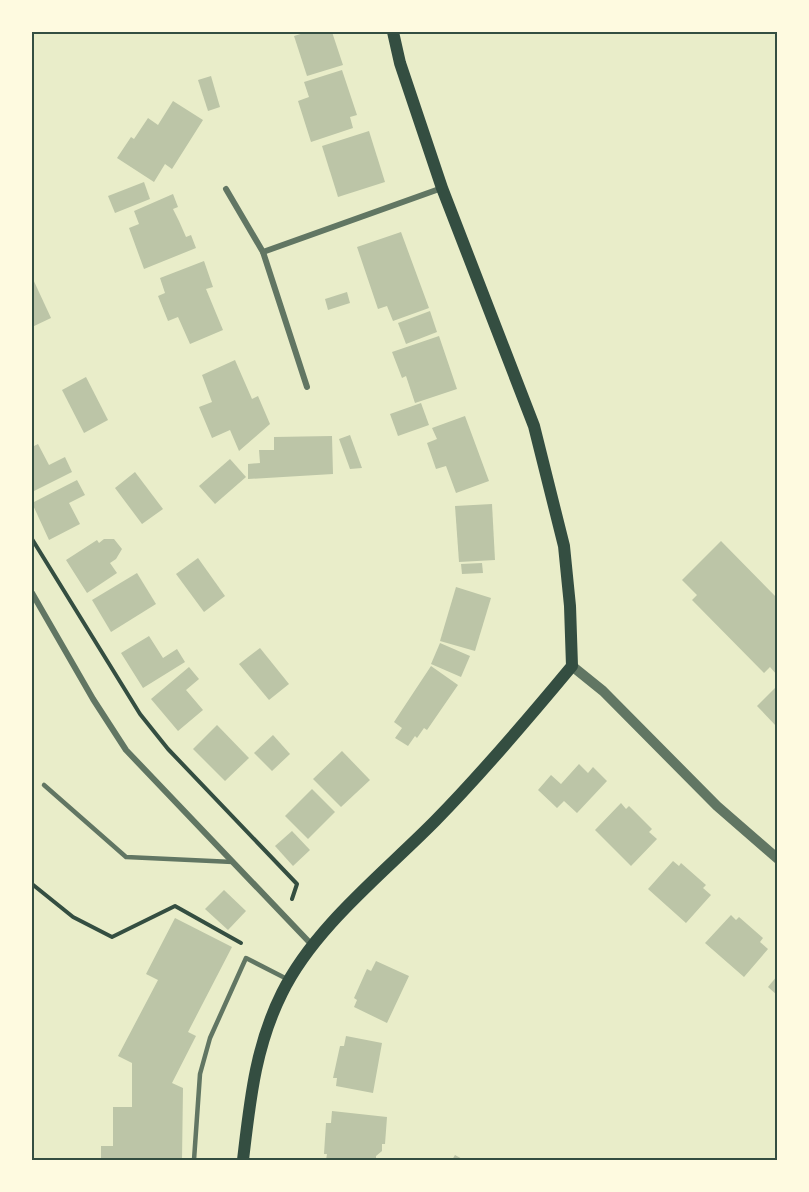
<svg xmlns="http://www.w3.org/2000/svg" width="809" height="1192" viewBox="0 0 809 1192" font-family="'Alegreya Sans',sans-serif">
	<rect width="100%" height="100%" fill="#e9edc9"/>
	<g fill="#bcc5a7">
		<polygon points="307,32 332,32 343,65 307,76 294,36"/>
		<polygon points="342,70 357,115 350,117 353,128 311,142 298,101 309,97 304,82"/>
		<polygon points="211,76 220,107 208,111 198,80"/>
		<polygon points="173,101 203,120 172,169 165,164 154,182 117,158 131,137 134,139 148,118 158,125"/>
		<polygon points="369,131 385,182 338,197 322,146"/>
		<polygon points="144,182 150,199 115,213 108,196"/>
		<polygon points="173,194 178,207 173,209 179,221 186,237 191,235 196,248 144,269 129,228 139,224 134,211"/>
		<polygon points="401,232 429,308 393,321 387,306 378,309 357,247"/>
		<polygon points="204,261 213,287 206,289 223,330 190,344 178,317 168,321 158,296 165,293 160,278"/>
		<polygon points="32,277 51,318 32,327"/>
		<polygon points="347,292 350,303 328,310 325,299"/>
		<polygon points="430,311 437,332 406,344 398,323"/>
		<polygon points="439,336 457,389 415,403 406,376 402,378 392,352"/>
		<polygon points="235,360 252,399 258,396 270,424 239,451 230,430 212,438 199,407 212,402 202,375"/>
		<polygon points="86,377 108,420 84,433 62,390"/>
		<polygon points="421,403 429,425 398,436 390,414"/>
		<polygon points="465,416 489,481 456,493 446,466 436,469 427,443 437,439 432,428"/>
		<polygon points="350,435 362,468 350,469 339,439"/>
		<polygon points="332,436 333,474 248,479 248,464 260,463 259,450 274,450 274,437"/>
		<polygon points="38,444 49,465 65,457 72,472 32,492 32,447"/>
		<polygon points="230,459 246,477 215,504 199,486"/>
		<polygon points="135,472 163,509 142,524 115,488"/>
		<polygon points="77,480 85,495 69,503 80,524 49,540 32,503"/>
		<polygon points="492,504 495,560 459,562 455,506"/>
		<polygon points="104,539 114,539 122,549 116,559 110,563 117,573 87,593 66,560 97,540 99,543"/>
		<polygon points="721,541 777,598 777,675 770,667 764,673 692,600 697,595 682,580"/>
		<polygon points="198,558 225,596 204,612 176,574"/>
		<polygon points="482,563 483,573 462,574 461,564"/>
		<polygon points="137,573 156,604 111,632 92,600"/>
		<polygon points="456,587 491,598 475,651 440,641"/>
		<polygon points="149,636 163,658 177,649 185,662 143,688 121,653"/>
		<polygon points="440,643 470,656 461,677 431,664"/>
		<polygon points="260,648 289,684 269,700 239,664"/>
		<polygon points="431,666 458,685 427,730 424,728 417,738 415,736 408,746 395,738 402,728 394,722"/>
		<polygon points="189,667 199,679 186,690 203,710 178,731 151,699"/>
		<polygon points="777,686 777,727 757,706"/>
		<polygon points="217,725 249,758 225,781 193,749"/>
		<polygon points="273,735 290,754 272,771 254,753"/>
		<polygon points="342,751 370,780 341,807 313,779"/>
		<polygon points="579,764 588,773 593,767 607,781 577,813 564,801 557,808 538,790 551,775 561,784"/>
		<polygon points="312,789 335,812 308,839 285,816"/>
		<polygon points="621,803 626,809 629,806 652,829 649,832 657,839 631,866 595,830"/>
		<polygon points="292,831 310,850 293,866 275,846"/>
		<polygon points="673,861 679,866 681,863 706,885 703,888 711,895 686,923 648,889"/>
		<polygon points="224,890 246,911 228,930 205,909"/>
		<polygon points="731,915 736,920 739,917 763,938 760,942 768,949 744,977 705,943"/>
		<polygon points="175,918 232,947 188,1032 196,1036 172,1083 183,1088 182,1160 101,1160 101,1146 113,1146 113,1107 132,1107 132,1063 118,1056 158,980 146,974"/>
		<polygon points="376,961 409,976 387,1023 354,1007 357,1000 354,998 367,969 371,971"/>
		<polygon points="777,976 777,995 768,987"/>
		<polygon points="346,1036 382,1043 373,1093 336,1086 337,1078 333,1078 340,1046 344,1046"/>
		<polygon points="332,1111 387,1117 385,1144 382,1144 382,1151 376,1156 376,1160 326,1160 327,1154 324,1154 326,1123 331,1123"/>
		<polygon points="455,1155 464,1160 452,1160"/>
	</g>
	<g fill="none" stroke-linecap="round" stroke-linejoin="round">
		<g stroke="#344e41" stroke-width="4">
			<polyline points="32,539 140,714 168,749 297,884 292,899"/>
			<polyline points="32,884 73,917 112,937 175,906 241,943"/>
		</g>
		<g stroke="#617663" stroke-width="4.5">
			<polyline points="44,785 126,857 233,862"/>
			<polyline points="194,1160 200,1074 210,1038 246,958 287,979"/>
		</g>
		<g stroke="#617663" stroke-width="6">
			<polyline points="226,189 263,252 307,387"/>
			<polyline points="263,252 442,188"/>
			<polyline points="32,593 93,699 126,750 312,945"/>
		</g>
		<polyline stroke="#617663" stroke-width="10" points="572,666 603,691 717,806 778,859"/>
		<path stroke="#344e41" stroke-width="12" d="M 243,1160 C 250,1101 255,1047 282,993 C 314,927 385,872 436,820 C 484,771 528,719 572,666 L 570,606 L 564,546 L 534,426 L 442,188 L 400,63 L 393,32"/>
	</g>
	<rect width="809" height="1192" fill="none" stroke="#fefae0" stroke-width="66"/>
	<rect x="33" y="33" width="743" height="1126" fill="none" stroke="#344e41" stroke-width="2"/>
</svg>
